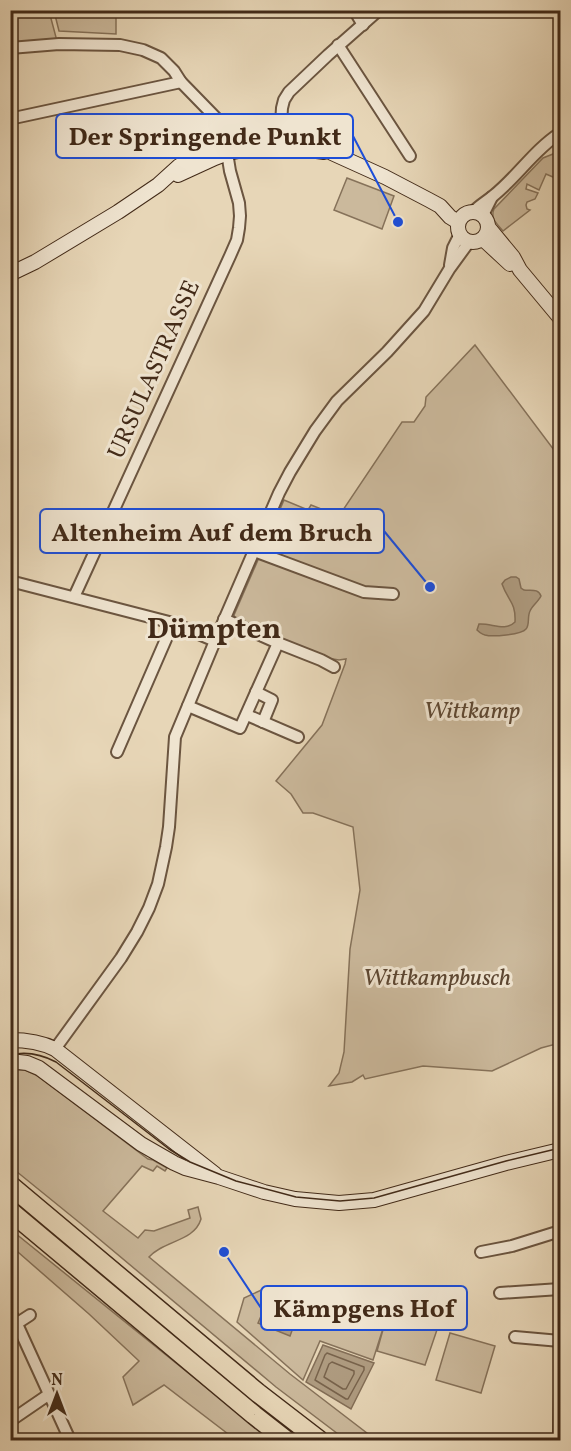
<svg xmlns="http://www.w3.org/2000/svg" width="571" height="1451" viewBox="0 0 571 1451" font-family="Vollkorn,serif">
	<rect width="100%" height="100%" fill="#e7d6b7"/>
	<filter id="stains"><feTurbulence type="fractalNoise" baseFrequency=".00333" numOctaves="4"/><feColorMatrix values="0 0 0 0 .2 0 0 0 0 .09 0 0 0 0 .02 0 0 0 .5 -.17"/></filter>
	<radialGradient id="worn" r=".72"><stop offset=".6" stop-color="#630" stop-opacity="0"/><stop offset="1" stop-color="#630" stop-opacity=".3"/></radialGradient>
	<g fill="#cbb99c" stroke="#86725a" stroke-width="1.5">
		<polygon points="11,11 49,11 57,41 11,45"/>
		<polygon points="54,11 116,11 116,34 59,31"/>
		<path d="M 553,154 L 560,168 L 560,180 L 546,174 L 539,190 L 527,184 L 526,189 L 538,193 L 535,199 L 527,202 L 526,205 L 527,209 L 530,210 L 503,231 C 497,224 490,218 494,209 L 543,158 Z"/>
		<polygon points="347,178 394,196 382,229 334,210"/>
		<polygon points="475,345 560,458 560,1043 541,1048 492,1071 423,1066 365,1079 363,1075 352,1082 329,1086 339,1073 344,1052 350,949 360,890 353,827 313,813 303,813 291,794 276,781 322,725 345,664 346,659 339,660 327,658 236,621 234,615 284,500 308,510 311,505 339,516 402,422 414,422 425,406 426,397"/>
		<path d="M 10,1070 L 25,1070 L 38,1076 L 148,1159 L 153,1160 L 167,1168 L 165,1171 L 157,1166 L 153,1171 L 142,1166 L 103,1211 L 138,1238 L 145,1230 L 154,1231 L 190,1218 L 188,1210 L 198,1207 L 201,1219 C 194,1242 164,1240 149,1257 L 290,1374 L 376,1440 L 346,1440 L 276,1387 L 80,1223 L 11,1167 Z"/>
		<polygon points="10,1229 264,1434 273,1440 236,1440 164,1385 133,1405 123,1377 139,1361 89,1314 11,1246"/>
		<polygon points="268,1287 341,1316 348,1301 387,1315 391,1302 441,1318 425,1365 377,1351 386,1319 373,1360 320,1341 303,1380 237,1322 244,1298"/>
		<polygon points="450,1333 495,1346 481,1393 436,1380"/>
	</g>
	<g fill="#af9c81" stroke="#836e57" stroke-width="1.5">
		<path d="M 511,577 L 516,577 L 519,579 L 521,588 L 524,590 C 531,591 538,588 541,596 C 538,602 532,606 530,611 C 527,617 530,625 526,629 C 521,635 492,637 485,635 C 480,633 481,634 477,630 L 479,624 C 492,623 505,632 515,622 C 516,602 508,601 502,584 L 505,580 Z"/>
		<polygon points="265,1307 296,1320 290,1336 258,1323"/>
		<polygon points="323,1345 374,1363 351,1409 306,1382"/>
	</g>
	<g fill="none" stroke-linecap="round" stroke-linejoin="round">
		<g stroke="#78634c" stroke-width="1.5">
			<polygon points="327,1353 364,1367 364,1370 348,1399 346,1399 315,1380 325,1355"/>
			<polygon points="332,1362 354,1371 354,1374 346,1389 343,1389 324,1377 329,1364"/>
		</g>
		<g stroke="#836e57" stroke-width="3">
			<polyline points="522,10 525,16"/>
			<polyline points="531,15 551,10"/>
		</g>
		<g stroke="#6b5540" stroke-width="14">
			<g id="street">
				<polyline points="354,10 363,25"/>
				<polyline points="338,45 410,156"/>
				<polyline points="10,48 59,44 120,45 143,50 161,58 174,71 181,82 217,119 223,128 230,171 239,203 240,216 239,228 237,240 230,256 74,597"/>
				<polyline points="10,120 14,118 181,82"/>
				<polyline points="280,140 282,108 284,100 289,92 328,55 379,10"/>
				<path d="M 474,211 C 480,205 487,201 493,196 C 517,177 534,150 560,133"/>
				<polyline points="483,215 492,197"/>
				<polyline points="450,265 453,248 460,234"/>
				<polyline points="254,551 364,592 393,594"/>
				<polyline points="10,581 173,623 215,641"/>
				<polyline points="224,619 278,643 321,660 334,667"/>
				<polyline points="256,692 272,700 263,722"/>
				<polyline points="188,706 240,728 278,643"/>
				<polyline points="247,715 298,737"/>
				<polyline points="117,752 173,623"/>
				<polyline points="55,1049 121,958 137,932 149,908 158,884 166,847 169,827 175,737 215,641 279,493 290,472 315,431 337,401 387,352 424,311 450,268 469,242"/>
				<polyline points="481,1252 512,1246 557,1232 560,1233"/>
				<polyline points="500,1293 560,1289"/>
				<polyline points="10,1312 17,1324 70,1440"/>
				<polyline points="10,1328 30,1315"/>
				<polyline points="515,1337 560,1341"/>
				<polyline points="10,1421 48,1395"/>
				<polyline points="559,1440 560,1393"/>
			</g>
		</g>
		<g stroke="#422a18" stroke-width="16">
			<g id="secondary">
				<polyline points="178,175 215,158 228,153 264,146 280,146 324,152"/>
				<circle cx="473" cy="227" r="15"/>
				<polyline points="489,228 513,257 520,270 560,318"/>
				<polyline points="483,239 510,264"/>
				<polyline points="10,274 35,262 118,212 158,185 179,166 211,146 225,140 261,133 279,134 314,142 332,153 385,177 429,200 440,206 450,217 458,222"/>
				<path d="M 10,1040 C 27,1040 41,1042 55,1049 L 215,1174"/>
				<polyline points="10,1061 27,1063 39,1068 141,1144 174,1163 185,1168 219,1177 264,1192 295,1199 339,1203 374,1200 506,1163 560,1150"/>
			</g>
		</g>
		<g stroke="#422a18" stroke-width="21">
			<g id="highway">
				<polyline points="10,1185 258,1393 319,1440"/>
				<polyline points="10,1211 254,1415 286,1440"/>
			</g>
		</g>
		<use href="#street" stroke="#efe4d0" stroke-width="10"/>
		<use href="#secondary" stroke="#efe4d0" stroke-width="14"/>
		<use href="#highway" stroke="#e7d6b7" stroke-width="18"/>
		<path stroke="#422a18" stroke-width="1.5" d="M 10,1055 C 27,1051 41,1054 56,1062 L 169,1149 L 190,1162 L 236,1181 L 296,1197 L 340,1201 L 374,1198 L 506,1161 L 560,1148"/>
	</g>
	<g text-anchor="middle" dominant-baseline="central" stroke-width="6" stroke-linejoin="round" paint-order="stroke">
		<g font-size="24" fill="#422a18" stroke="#efe4d0">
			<text transform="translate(155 370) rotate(-66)">URSULASTRASSE</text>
		</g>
		<g font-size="24" font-style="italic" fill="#5d4732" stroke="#efe4d0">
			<text x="472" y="712">Wittkamp</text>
			<text x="437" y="979">Wittkampbusch</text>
		</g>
		<g font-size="30" font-weight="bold" fill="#422a18" stroke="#efe4d0">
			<text x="214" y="630">Dümpten</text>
		</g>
	</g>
	<path fill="none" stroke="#1d4ed8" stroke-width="2" d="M398 222L353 136M430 587L384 531M224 1252L261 1308"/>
	<g fill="#1d4ed8" stroke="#efe4d0" stroke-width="2">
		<circle cx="398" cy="222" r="6"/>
		<circle cx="430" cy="587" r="6"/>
		<circle cx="224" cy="1252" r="6"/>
	</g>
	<g fill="#efe4d0" stroke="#1d4ed8" stroke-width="2">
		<rect x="56" y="114" width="297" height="44" rx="6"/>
		<rect x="40" y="509" width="344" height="44" rx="6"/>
		<rect x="261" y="1286" width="206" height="44" rx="6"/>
	</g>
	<g font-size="26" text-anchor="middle" font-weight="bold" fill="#422a18">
		<text x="205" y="145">Der Springende Punkt</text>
		<text x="212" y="541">Altenheim Auf dem Bruch</text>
		<text x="364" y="1317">Kämpgens Hof</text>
	</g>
	<rect width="571" height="1451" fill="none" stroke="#e7d6b7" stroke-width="36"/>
	<rect x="12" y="12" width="547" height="1427" fill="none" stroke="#422a18" stroke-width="3"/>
	<rect x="18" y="18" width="535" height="1415" fill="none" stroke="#422a18" stroke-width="1.5"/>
	<g transform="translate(57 1394)" stroke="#efe4d0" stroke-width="4.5" paint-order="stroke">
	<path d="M0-4.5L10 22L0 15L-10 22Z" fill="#422a18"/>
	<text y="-9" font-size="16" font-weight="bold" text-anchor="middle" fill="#422a18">N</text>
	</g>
	<rect width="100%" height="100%" filter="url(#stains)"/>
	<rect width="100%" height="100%" fill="url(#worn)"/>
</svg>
